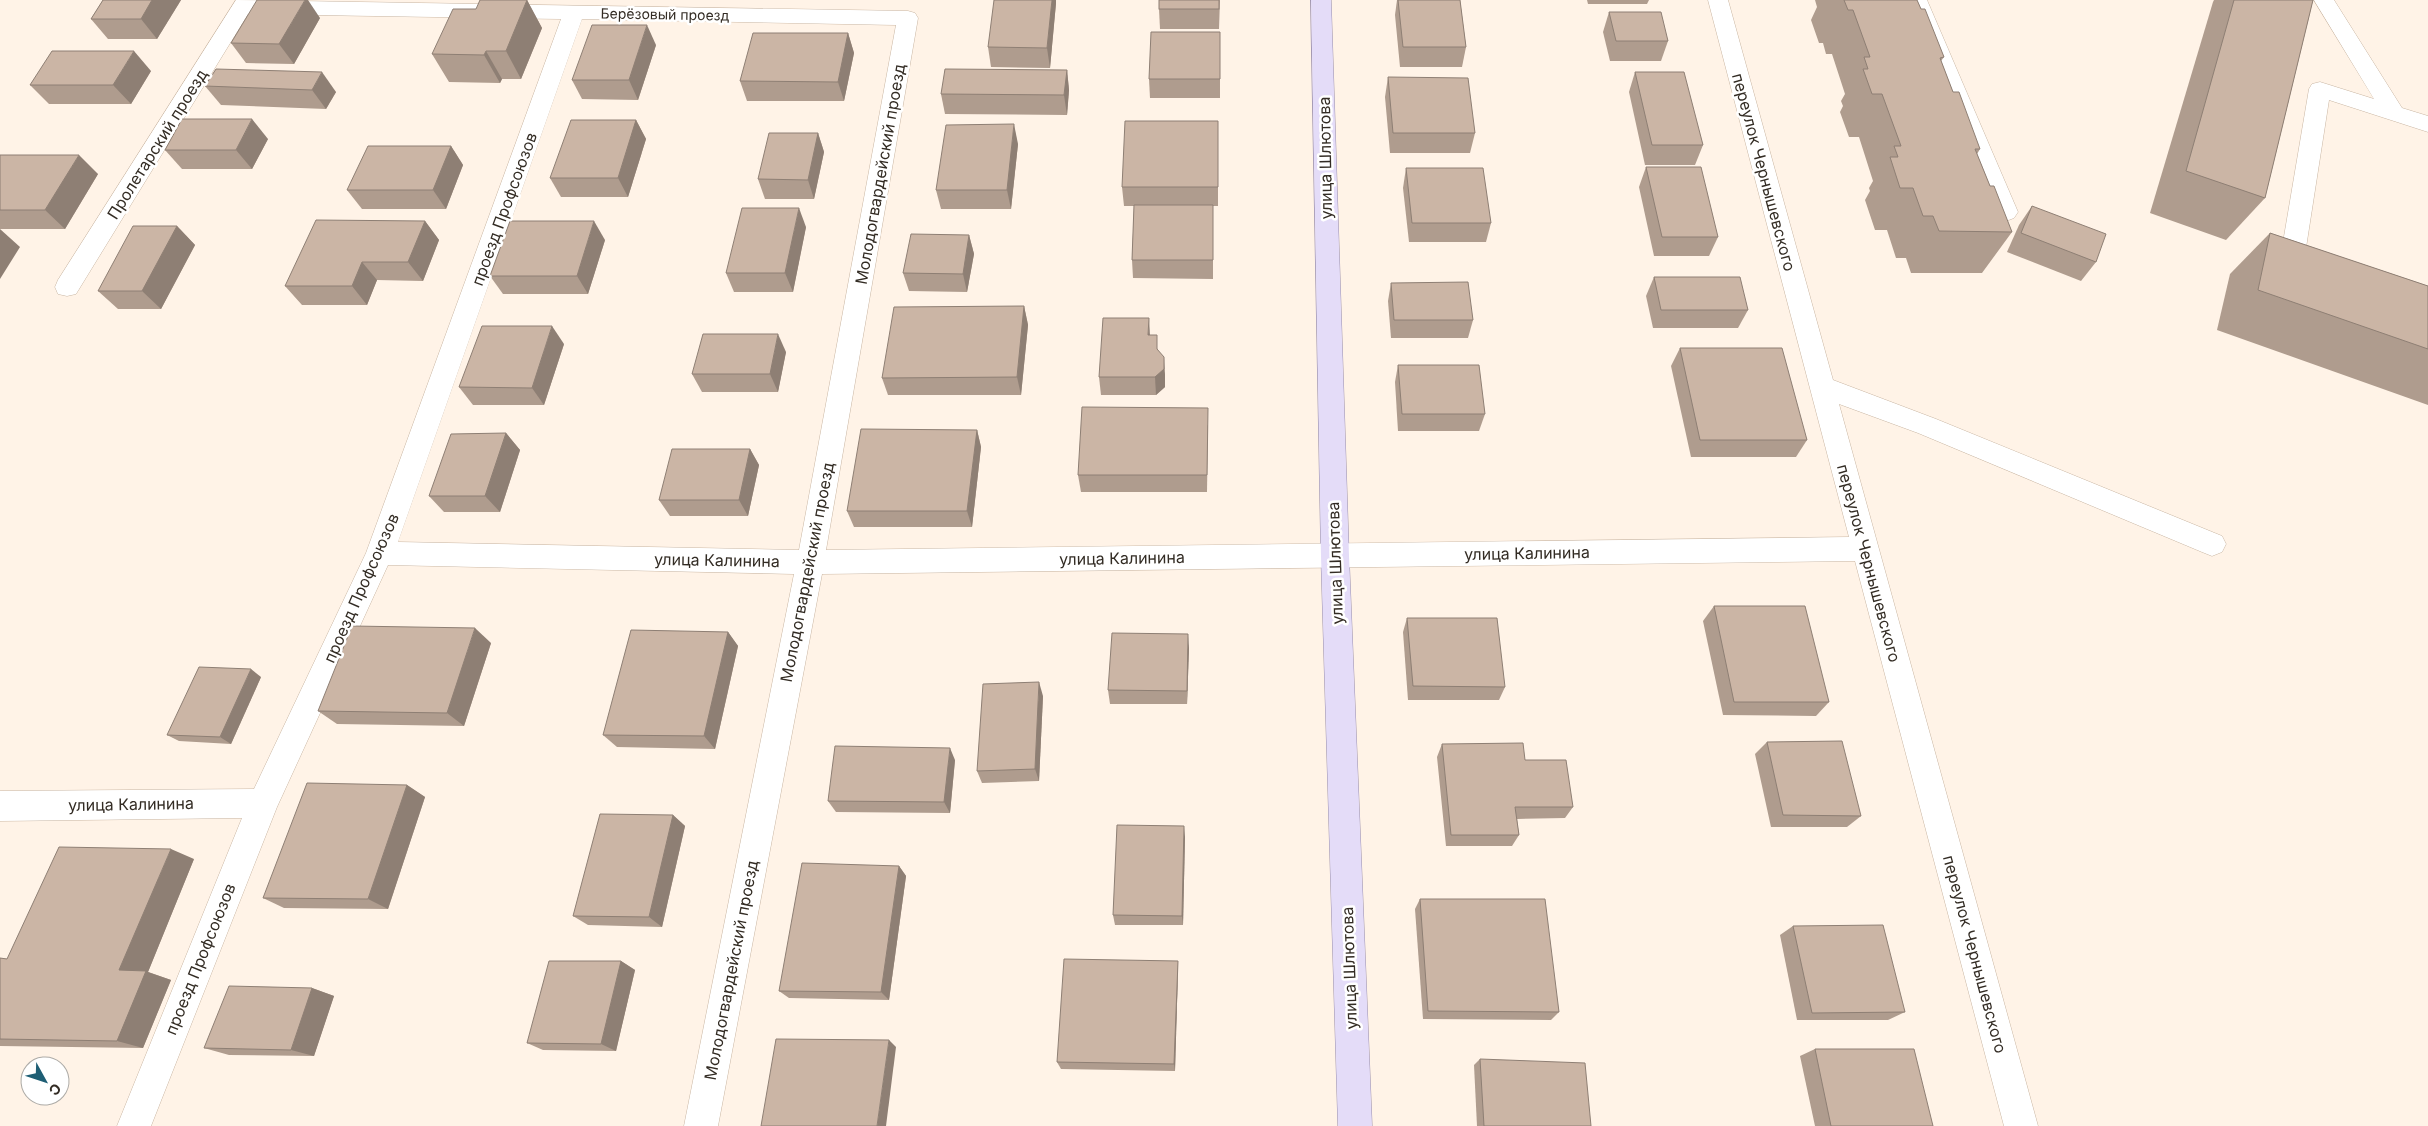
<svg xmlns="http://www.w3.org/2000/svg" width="2428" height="1126" viewBox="0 0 2428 1126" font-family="Inter,sans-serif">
	<rect width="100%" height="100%" fill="#fff3e7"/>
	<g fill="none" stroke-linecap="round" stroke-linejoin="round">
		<g stroke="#c9b6a3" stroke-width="1">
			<g id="minor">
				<path d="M 236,0 L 908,11 L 915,13 L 918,18 L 826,550 L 1849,537 L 1708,0 L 1728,0 L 1833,380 L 1936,419 L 2222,536 L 2226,544 L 2222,552 L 2212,556 L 2202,552 L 1918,433 L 1839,404 L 2038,1126 L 2004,1126 L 1855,561 L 822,574 L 718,1126 L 684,1126 L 794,574 L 388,565 L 277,807 L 151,1126 L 117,1126 L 242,818 L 0,821 L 0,791 L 254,789 L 366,553 L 561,19 L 248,14 L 76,294 L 67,296 L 58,294 L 55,287 L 58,280 ZM 582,19 L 896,25 L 799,550 L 398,542 Z"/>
				<polygon points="1907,0 1927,0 2018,212 2014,218 2006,221 1998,218 1994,212"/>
				<polygon points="2314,0 2334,0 2402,108 2428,116 2428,132 2329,100 2303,267 2306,273 2302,279 2294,282 2282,278 2278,272 2309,89 2312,84 2320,82 2374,99"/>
			</g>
		</g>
		<g stroke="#9a8fab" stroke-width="1">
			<polygon id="major" points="1311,0 1331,0 1349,556 1372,1126 1338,1126 1321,556"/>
		</g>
		<use href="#minor" fill="#fff" fill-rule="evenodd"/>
		<use href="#major" fill="#e4dcf8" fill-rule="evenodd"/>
	</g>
	<g fill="#af9c8e">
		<polygon points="103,0 181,0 157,39 108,39 91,19"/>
		<polygon points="527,0 542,28 521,79 502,79 500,83 449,82 432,54 476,9"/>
		<polygon points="1220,0 1219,29 1160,29 1159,9"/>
		<polygon points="1397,0 1460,0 1466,47 1462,67 1400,67 1395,15"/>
		<polygon points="1587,0 1649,0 1647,4 1588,4"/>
		<polygon points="1815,0 1917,0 1921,9 1944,57 1941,61 1953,92 1980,149 1977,154 1990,186 2012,232 1982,273 1911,273 1906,258 1896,258 1887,230 1875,230 1865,200 1870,191 1869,188 1873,181 1859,137 1849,137 1840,112 1843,106 1841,101 1845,94 1832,54 1826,54 1823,43 1819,43 1811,20 1817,7"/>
		<polygon points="2214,0 2313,0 2265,198 2226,240 2150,213 2213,2"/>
		<polygon points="1056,3 1050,68 991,67 988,47"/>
		<polygon points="1609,12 1668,41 1661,61 1610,61 1603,32"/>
		<polygon points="320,18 294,64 246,63 231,43"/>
		<polygon points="1220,32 1220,98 1150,98 1149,79"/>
		<polygon points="848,33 854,53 844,101 747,101 740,81"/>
		<polygon points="656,45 638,100 582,99 572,80"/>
		<polygon points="216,69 336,92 326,109 221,105 205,86"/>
		<polygon points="1067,70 1069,90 1067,115 945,114 941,94"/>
		<polygon points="151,71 131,104 49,104 30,85"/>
		<polygon points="1635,72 1703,145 1695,165 1645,165 1629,92"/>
		<polygon points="1388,77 1475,133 1470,153 1390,153 1385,97"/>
		<polygon points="636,120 646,139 628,197 561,197 550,178"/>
		<polygon points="1218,121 1218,206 1213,206 1213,279 1133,278 1132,260 1134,206 1124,206 1122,187"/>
		<polygon points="818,133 824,152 814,199 765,199 758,179"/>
		<polygon points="268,139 252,169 182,169 165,150"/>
		<polygon points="1018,144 1011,209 941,209 936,190"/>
		<polygon points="451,146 463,165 446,209 362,209 347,190"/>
		<polygon points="0,155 98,174 65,229 0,229"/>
		<polygon points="1646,167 1718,237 1709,256 1654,256 1639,187"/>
		<polygon points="1406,168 1491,223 1486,242 1409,242 1403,188"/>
		<polygon points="2032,206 2096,262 2081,281 2007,252 2019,225"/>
		<polygon points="425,221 439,240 423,281 377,280 367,305 302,305 285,286"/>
		<polygon points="177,226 195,245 161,309 118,309 98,291"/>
		<polygon points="806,227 793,292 734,292 726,273"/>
		<polygon points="2270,233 2428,286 2428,405 2217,330 2230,274"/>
		<polygon points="969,235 974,254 967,292 909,291 903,273"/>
		<polygon points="605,240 588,294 503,294 490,276"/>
		<polygon points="1654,277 1748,310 1738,328 1653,328 1646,296"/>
		<polygon points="1391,283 1473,320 1468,338 1391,338 1388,301"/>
		<polygon points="1024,306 1028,325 1021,395 888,395 882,378"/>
		<polygon points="1150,335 1158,350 1165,375 1165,387 1156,395 1101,395 1099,377"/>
		<polygon points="564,344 544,405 473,405 459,387"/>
		<polygon points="1680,348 1807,440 1796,457 1691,457 1671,366"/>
		<polygon points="786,352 778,392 702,392 692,374"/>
		<polygon points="1398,365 1485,414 1479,431 1398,431 1395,382"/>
		<polygon points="1208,425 1207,492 1081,492 1078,475"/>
		<polygon points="977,430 981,447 972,527 854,527 847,511"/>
		<polygon points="506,433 520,450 500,512 444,512 429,496"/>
		<polygon points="750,449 759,465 748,516 670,516 659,500"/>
		<polygon points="1714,606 1829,702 1816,716 1723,715 1703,621"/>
		<polygon points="1407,618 1505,687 1499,700 1408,700 1403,632"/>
		<polygon points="728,632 738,646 715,749 617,747 603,735"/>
		<polygon points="491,643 464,726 337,724 318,711"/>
		<polygon points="1189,648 1187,704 1110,704 1108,690"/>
		<polygon points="261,677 231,744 179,741 167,735"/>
		<polygon points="1043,696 1039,781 982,783 977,771"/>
		<polygon points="1767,742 1861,816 1847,827 1771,827 1755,754"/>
		<polygon points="1442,744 1525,760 1573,807 1565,818 1517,819 1519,835 1512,846 1446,846 1437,757"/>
		<polygon points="955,760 950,813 836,812 828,801"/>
		<polygon points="407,785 425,797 388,909 284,908 263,898"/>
		<polygon points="673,815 685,826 662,927 588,925 573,916"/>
		<polygon points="1185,837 1183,925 1115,925 1113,915"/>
		<polygon points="194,859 148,972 171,980 143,1048 0,1046 0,958 7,959"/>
		<polygon points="899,866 906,876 889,1000 789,998 779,991"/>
		<polygon points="1420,899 1559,1012 1551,1020 1423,1019 1415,909"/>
		<polygon points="1793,926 1905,1012 1888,1020 1797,1020 1780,935"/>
		<polygon points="621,961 635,970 616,1051 543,1050 527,1043"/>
		<polygon points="1178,961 1178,970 1175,1071 1061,1069 1057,1062"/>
		<polygon points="312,988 334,996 314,1056 229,1055 204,1048"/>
		<polygon points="1815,1049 1933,1126 1815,1126 1800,1056"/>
		<polygon points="1480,1059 1591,1126 1477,1126 1474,1065"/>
	</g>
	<g fill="#8e7f74">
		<polygon points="152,0 181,0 157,39 141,19"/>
		<polygon points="305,0 308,0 320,18 294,64 279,44"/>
		<polygon points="527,0 542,28 521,79 506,51"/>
		<polygon points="1052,0 1056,0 1056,3 1050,68 1047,48"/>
		<polygon points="647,25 656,45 638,100 629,80"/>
		<polygon points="848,33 854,53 844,101 838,82"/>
		<polygon points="134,51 151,71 131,104 113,85"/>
		<polygon points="486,51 502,79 500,83 484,55"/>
		<polygon points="1067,70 1069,90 1067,115 1064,95"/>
		<polygon points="322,72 336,92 326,109 312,90"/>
		<polygon points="252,119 268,139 252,169 236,150"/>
		<polygon points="636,120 646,139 628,197 618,178"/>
		<polygon points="1014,124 1018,144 1011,209 1007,190"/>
		<polygon points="818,133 824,152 814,199 808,180"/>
		<polygon points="451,146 463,165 446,209 433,190"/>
		<polygon points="79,155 98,174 65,229 45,210"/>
		<polygon points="799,208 806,227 793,292 785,273"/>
		<polygon points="425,221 439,240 423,281 408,262"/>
		<polygon points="594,221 605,240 588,294 577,276"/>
		<polygon points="177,226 195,245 161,309 142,291"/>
		<polygon points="0,229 20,247 0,279"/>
		<polygon points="969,235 974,254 967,292 963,274"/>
		<polygon points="362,262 377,280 367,305 352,286"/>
		<polygon points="1024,306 1028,325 1021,395 1017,377"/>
		<polygon points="1149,318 1150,336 1148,335"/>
		<polygon points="552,326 564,344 544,405 532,388"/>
		<polygon points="778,334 786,352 778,392 770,374"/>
		<polygon points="1164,357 1165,375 1165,387 1156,395 1155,377"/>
		<polygon points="977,430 981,447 972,527 967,511"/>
		<polygon points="506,433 520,450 500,512 485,496"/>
		<polygon points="750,449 759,465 748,516 739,500"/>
		<polygon points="475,628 491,643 464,726 447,713"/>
		<polygon points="728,632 738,646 715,749 704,736"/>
		<polygon points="1188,634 1189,648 1187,704 1187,691"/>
		<polygon points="251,669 261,677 231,744 220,737"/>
		<polygon points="1039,682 1043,696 1039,781 1035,769"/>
		<polygon points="950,748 955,760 950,813 944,802"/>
		<polygon points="407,785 425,797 388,909 368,899"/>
		<polygon points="673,815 685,826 662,927 649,917"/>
		<polygon points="1184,826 1185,837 1183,925 1182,916"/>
		<polygon points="171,849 194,859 148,972 171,980 143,1048 117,1041 119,970"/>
		<polygon points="899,866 906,876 889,1000 881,992"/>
		<polygon points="621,961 635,970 616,1051 601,1044"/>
		<polygon points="1178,961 1178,970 1175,1071 1174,1064"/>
		<polygon points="312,988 334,996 314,1056 291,1050"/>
		<polygon points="889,1040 896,1047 886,1126 877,1126"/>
	</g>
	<g fill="#cbb5a5" stroke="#8e7f74">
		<polygon points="103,0 152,0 141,19 91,19"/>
		<polygon points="257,0 305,0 279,44 231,43"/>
		<polygon points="480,0 527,0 506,51 486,51 484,55 432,54 453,9 476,9"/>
		<polygon points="994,0 1052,0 1047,48 988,47"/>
		<rect x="1159" y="0" width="60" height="9"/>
		<polygon points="1398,0 1460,0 1466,47 1403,47"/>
		<polygon points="1844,0 1917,0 1921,9 1925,9 1944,57 1940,58 1953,92 1959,92 1980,149 1975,149 1990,186 1994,186 2012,232 1939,231 1933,216 1923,216 1913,188 1900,188 1890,157 1898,157 1894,146 1901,146 1882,94 1872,94 1863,69 1868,69 1864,57 1870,57 1853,10 1848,10"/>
		<polygon points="2234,0 2313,0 2265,198 2186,171"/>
		<polygon points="1609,12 1661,12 1668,41 1616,41"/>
		<polygon points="592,25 647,25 629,80 572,80"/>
		<polygon points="1151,32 1220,32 1220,79 1149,79"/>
		<polygon points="753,33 848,33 838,82 740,81"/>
		<polygon points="52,51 134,51 113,85 30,85"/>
		<polygon points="216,69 322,72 312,90 205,86"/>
		<polygon points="945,69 1067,70 1064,95 941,94"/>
		<polygon points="1635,72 1684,72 1703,145 1652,145"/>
		<polygon points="1388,77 1468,78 1475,133 1393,133"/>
		<polygon points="182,119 252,119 236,150 165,150"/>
		<polygon points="571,120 636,120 618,178 550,178"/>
		<polygon points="1125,121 1218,121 1218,187 1122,187"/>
		<polygon points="1014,124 1007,190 936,190 946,125"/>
		<polygon points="769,133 818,133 808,180 758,179"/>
		<polygon points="368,146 451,146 433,190 347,190"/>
		<polygon points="0,155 79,155 45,210 0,210"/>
		<polygon points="1646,167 1701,167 1718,237 1662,237"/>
		<polygon points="1406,168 1483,168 1491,223 1412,223"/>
		<polygon points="1134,205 1213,205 1213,260 1132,260"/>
		<polygon points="2032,206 2106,234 2096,262 2021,233"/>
		<polygon points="742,208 799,208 785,273 726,273"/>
		<polygon points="316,220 425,221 408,262 362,262 352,286 285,286"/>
		<polygon points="510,221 594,221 577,276 490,276"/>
		<polygon points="133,226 177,226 142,291 98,291"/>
		<polygon points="2270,233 2428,286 2428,349 2258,290"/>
		<polygon points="911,234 969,235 963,274 903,273"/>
		<polygon points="1654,277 1740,277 1748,310 1661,310"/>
		<polygon points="1468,282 1473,320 1394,320 1391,283"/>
		<polygon points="1024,306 1017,377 882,378 894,307"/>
		<polygon points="1103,318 1149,318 1148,335 1157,335 1157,349 1164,357 1164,369 1155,377 1099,377"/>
		<polygon points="482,326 552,326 532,388 459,387"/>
		<polygon points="703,334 778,334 770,374 692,374"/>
		<polygon points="1680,348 1782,348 1807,440 1700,440"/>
		<polygon points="1398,365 1479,365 1485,414 1402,414"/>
		<polygon points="1082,407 1208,408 1207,475 1078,475"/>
		<polygon points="861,429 977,430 967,511 847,511"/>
		<polygon points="506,433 485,496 429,496 451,434"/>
		<polygon points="672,449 750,449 739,500 659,500"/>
		<polygon points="1714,606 1805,606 1829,702 1734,702"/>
		<polygon points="1407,618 1497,618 1505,687 1413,686"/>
		<polygon points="352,626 475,628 447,713 318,711"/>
		<polygon points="631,630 728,632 704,736 603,735"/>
		<polygon points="1112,633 1188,634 1187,691 1108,690"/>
		<polygon points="199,667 251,669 220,737 167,735"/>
		<polygon points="1039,682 1035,769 977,771 983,684"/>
		<polygon points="1842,741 1861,816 1783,815 1767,742"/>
		<polygon points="1523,743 1525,760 1566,760 1573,807 1515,807 1519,835 1451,835 1442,744"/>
		<polygon points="835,746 950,748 944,802 828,801"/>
		<polygon points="307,783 407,785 368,899 263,898"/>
		<polygon points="600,814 673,815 649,917 573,916"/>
		<polygon points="1117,825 1184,826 1182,916 1113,915"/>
		<polygon points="59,847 171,849 119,970 146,971 117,1041 0,1039 0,958 7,959"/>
		<polygon points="802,863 899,866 881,992 779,991"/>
		<polygon points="1420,899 1545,899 1559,1012 1428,1011"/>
		<polygon points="1883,925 1905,1012 1812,1013 1793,926"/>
		<polygon points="1064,959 1178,961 1174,1064 1057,1062"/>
		<polygon points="549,961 621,961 601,1044 527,1043"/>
		<polygon points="229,986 312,988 291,1050 204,1048"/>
		<polygon points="776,1039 889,1040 877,1126 761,1126"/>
		<polygon points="1815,1049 1914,1049 1933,1126 1831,1126"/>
		<polygon points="1480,1059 1585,1063 1591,1126 1484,1126"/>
	</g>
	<g text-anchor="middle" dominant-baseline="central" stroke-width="5" stroke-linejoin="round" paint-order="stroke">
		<g font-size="14" fill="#332c24" stroke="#fff">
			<text transform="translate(665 14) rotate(1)">Берёзовый проезд</text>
		</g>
		<g font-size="16" fill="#332c24" stroke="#fff">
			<text transform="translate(157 144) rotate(-58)">Пролетарский проезд</text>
			<text transform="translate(1325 158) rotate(-91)">улица Шлютова</text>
			<text transform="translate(1764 172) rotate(75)">переулок Чернышевского</text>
			<text transform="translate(880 174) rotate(-80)">Молодогвардейский проезд</text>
			<text transform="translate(504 209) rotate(-70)">проезд Профсоюзов</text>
			<text transform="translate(1527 553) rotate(-1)">улица Калинина</text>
			<text transform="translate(1122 558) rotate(-1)">улица Калинина</text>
			<text transform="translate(717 560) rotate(1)">улица Калинина</text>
			<text transform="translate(1335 563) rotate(-92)">улица Шлютова</text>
			<text transform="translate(1869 563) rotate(75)">переулок Чернышевского</text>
			<text transform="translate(807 572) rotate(-79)">Молодогвардейский проезд</text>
			<text transform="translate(361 588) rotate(-66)">проезд Профсоюзов</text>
			<text transform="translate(131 804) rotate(-1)">улица Калинина</text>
			<text transform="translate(1975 954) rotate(75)">переулок Чернышевского</text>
			<text transform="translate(200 959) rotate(-68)">проезд Профсоюзов</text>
			<text transform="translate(1349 968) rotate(-92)">улица Шлютова</text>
			<text transform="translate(731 970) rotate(-79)">Молодогвардейский проезд</text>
		</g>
	</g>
	<g transform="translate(45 1081) rotate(130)"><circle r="24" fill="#ffffff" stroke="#adaba7"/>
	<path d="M0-4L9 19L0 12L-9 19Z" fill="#1e5e74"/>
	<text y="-8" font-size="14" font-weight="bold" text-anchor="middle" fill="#332c24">С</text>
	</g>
</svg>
